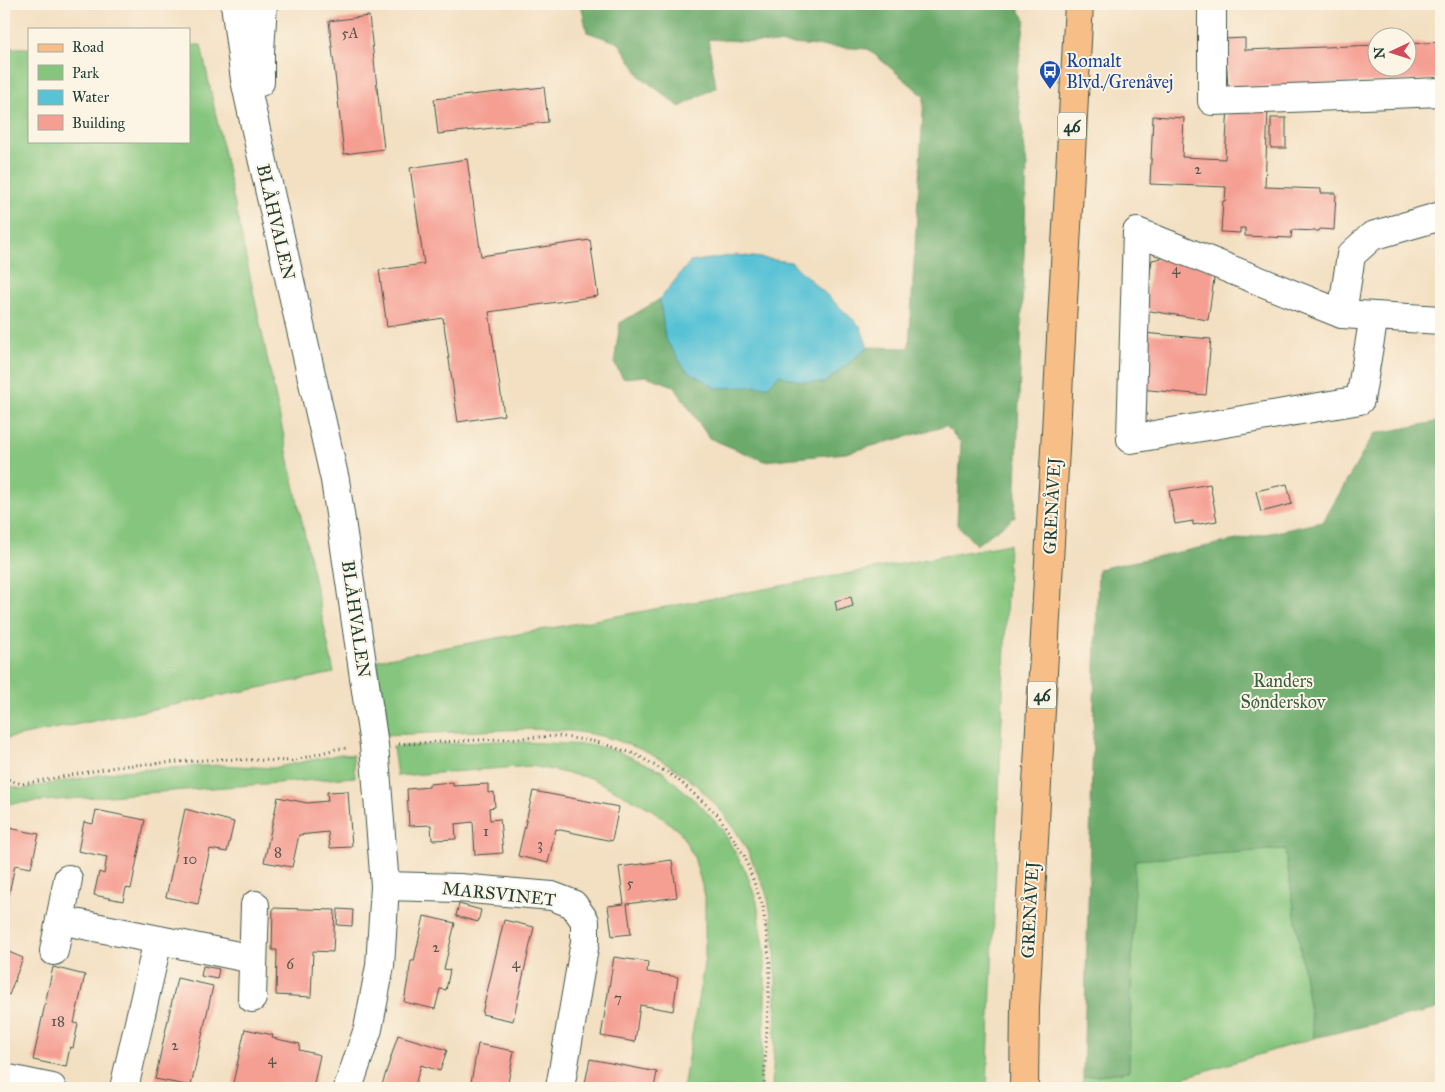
<svg xmlns="http://www.w3.org/2000/svg" width="1445" height="1092" viewBox="0 0 1445 1092" font-family="'IM FELL Great Primer',serif">
	<rect width="100%" height="100%" fill="#fcf5e5"/>
	<filter id="ink" filterUnits="userSpaceOnUse"><feTurbulence type="fractalNoise" baseFrequency=".02" numOctaves="2"/><feDisplacementMap in="SourceGraphic" scale="10" xChannelSelector="R" yChannelSelector="G"/><feConvolveMatrix kernelMatrix="1 2 1 2 8 2 1 2 1" color-interpolation-filters="sRGB"/></filter>
	<filter id="wash" filterUnits="userSpaceOnUse"><feTurbulence type="fractalNoise" baseFrequency=".0096" numOctaves="4" result="noise"/><feDisplacementMap in="SourceGraphic" scale="20" xChannelSelector="R" yChannelSelector="G"/><feGaussianBlur stdDeviation="1.12" result="paint"/><feColorMatrix in="noise" values="0 0 0 0 0 0 0 0 0 0 0 0 0 0 0 0 0 1.4 0 .05"/><feComposite in="paint" operator="in"/></filter>
	<g filter="url(#wash)">
		<rect width="100%" height="100%" fill="#f3dfc1"/>
		<g fill="#85c57d" stroke="#528158">
			<polygon points="189,45 201,45 334,673 4,739 4,48 29,48 29,141 189,141"/>
			<path d="M 1009,544 L 987,1088 L 772,1088 C 775,1028 781,959 768,900 C 766,890 761,881 757,872 C 730,804 673,753 601,736 C 562,727 521,729 481,731 C 449,732 418,734 386,735 L 377,660 Z"/>
			<polygon points="498,741 592,745 619,752 662,771 701,806 722,829 746,872 757,902 765,954 765,1006 760,1088 683,1088 705,958 705,896 694,857 680,832 651,809 591,778 531,766 397,776 393,747"/>
			<polygon points="341,754 353,755 355,777 4,804 4,784 21,789 121,771 219,765 273,768"/>
			<polygon points="1285,849 1314,1038 1149,1088 1082,1088 1083,1077 1129,1071 1134,859"/>
		</g>
		<g fill="#6caa6c" stroke="#467450">
			<polygon points="581,4 1015,4 1025,19 1016,83 1027,166 1015,517 976,545 957,524 961,443 946,426 846,453 764,461 709,438 674,386 646,376 623,378 614,363 620,323 660,299 665,338 779,375 800,381 824,383 868,347 909,348 924,96 868,49 708,39 716,87 680,107 641,77 619,43 587,32"/>
			<polygon points="1441,421 1441,1008 1314,1038 1285,849 1135,860 1129,1071 1083,1077 1098,569 1323,522 1374,434"/>
		</g>
		<polygon fill="#59c2d5" stroke="#3c8084" points="737,255 791,262 860,326 868,347 824,383 800,381 779,375 768,386 716,388 685,369 665,338 660,299 690,262"/>
		<g id="blocks">
			<g fill="#f59f93">
				<polygon points="369,16 384,149 344,154 329,21"/>
				<polygon points="1245,38 1245,50 1378,45 1378,68 1408,68 1408,44 1441,42 1441,79 1228,88 1225,39"/>
				<polygon points="544,87 548,122 438,134 434,99"/>
				<polygon points="1228,106 1268,108 1265,187 1321,189 1321,193 1336,193 1334,230 1320,229 1319,231 1292,230 1291,238 1245,236 1245,228 1240,228 1240,233 1221,232 1223,201 1225,201 1226,187 1150,184 1153,116 1184,118 1182,157 1225,159"/>
				<rect x="1271" y="118" width="15" height="30"/>
				<polygon points="467,159 481,256 590,240 598,296 489,312 504,415 458,422 443,318 387,327 379,270 424,264 410,168"/>
				<polygon points="1177,255 1215,272 1208,320 1144,310 1152,260"/>
				<polygon points="1143,333 1211,339 1206,395 1138,389"/>
				<polygon points="1210,484 1217,521 1193,525 1193,521 1175,524 1169,491"/>
				<polygon points="1287,484 1292,504 1261,512 1256,491"/>
				<polygon points="851,597 853,606 837,611 835,601"/>
				<polygon points="453,782 453,786 488,784 488,793 494,792 495,807 489,808 490,820 500,819 503,853 475,855 473,822 455,824 456,839 432,840 431,825 409,826 407,789 429,787 429,784"/>
				<polygon points="348,791 352,847 330,848 328,832 299,835 292,867 264,862 278,797 307,803 328,801 327,792"/>
				<polygon points="533,791 619,807 612,841 556,829 548,863 518,856"/>
				<polygon points="185,809 234,822 227,852 210,849 198,904 166,897"/>
				<polygon points="96,810 145,820 131,889 126,888 123,901 94,895 99,872 104,874 107,857 78,851 84,822 93,824"/>
				<polygon points="4,827 39,834 31,868 15,865 5,913"/>
				<polygon points="672,860 677,897 627,904 631,934 612,936 608,906 624,904 619,867"/>
				<polygon points="459,904 481,910 478,922 456,916"/>
				<polygon points="273,908 335,910 333,952 313,951 311,997 276,995 277,950 272,950"/>
				<polygon points="338,909 353,910 352,926 337,925"/>
				<polygon points="424,916 455,923 444,969 450,970 446,990 440,989 435,1009 404,1002 411,961 414,961"/>
				<polygon points="504,920 534,927 513,1021 482,1014"/>
				<polygon points="4,950 23,958 9,995 4,993"/>
				<polygon points="614,957 648,962 647,972 678,977 673,1011 640,1005 635,1042 601,1036"/>
				<polygon points="203,966 219,969 217,979 201,976"/>
				<polygon points="53,967 85,975 74,1023 78,1024 73,1048 70,1047 66,1067 33,1060"/>
				<polygon points="177,978 213,986 191,1086 155,1079"/>
				<polygon points="245,1029 273,1035 272,1038 300,1044 299,1050 320,1055 313,1088 272,1088 263,1086 262,1088 256,1088 233,1083"/>
				<polygon points="398,1035 447,1050 440,1071 421,1065 414,1088 381,1088"/>
				<polygon points="478,1044 514,1051 507,1088 470,1088"/>
				<polygon points="590,1059 657,1072 654,1088 584,1088"/>
			</g>
		</g>
	</g>
	<g filter="url(#ink)">
		<use href="#blocks" fill-opacity="0" stroke="#3f5549" stroke-width="1"/>
		<g fill="none" stroke-linecap="round" stroke-linejoin="round">
			<g stroke="#3f5549" stroke-width="30">
				<g id="minor">
					<polyline points="235,4 245,80 261,153 335,480 374,745 385,886 380,966 368,1029 348,1088"/>
					<polyline points="1212,4 1212,101 1441,92"/>
					<polyline points="260,82 260,51 263,4"/>
					<polyline points="1342,314 1351,255 1372,236 1441,216"/>
					<polyline points="1374,316 1360,400 1131,439 1137,232 1342,314 1441,320"/>
					<polyline points="385,886 459,888 552,896 573,904 585,921 585,942 560,1088"/>
					<polyline points="60,920 253,959"/>
					<polyline points="54,951 68,879"/>
					<polyline points="252,998 255,905"/>
					<polyline points="4,1078 52,1088"/>
					<polyline points="124,1088 158,940"/>
				</g>
			</g>
			<g stroke="#3f5549" stroke-width="30">
				<polyline id="major" points="1024,1088 1025,1007 1079,4"/>
			</g>
			<g stroke="#3f5549" stroke-width="3" stroke-dasharray="1 4" stroke-linecap="butt">
				<polyline points="399,744 558,736 597,742 635,754 676,778 718,815 744,855 763,907 770,964 764,1088"/>
				<polyline points="4,778 22,784 121,766 218,759 292,761 336,749 348,748"/>
			</g>
			<use href="#minor" stroke="#fff" stroke-width="28"/>
			<use href="#major" stroke="#f7be88" stroke-width="28"/>
		</g>
	</g>
	<defs>
		<g id="bus-pin" transform="scale(1.125)"><path d="M0 17L-7.5 6A9.5 9.5 0 1 1 7.5 6Z" fill="#1a4fb4" stroke="#fcf5e5"/><path d="M-5-6H5V4H4V6H2V4H-2V6H-4V4H-5ZM-3.5-4V0h7V-4ZM-3.5 1.2v1.5H-2V1.2ZM2 1.2v1.5H3.5V1.2Z" fill="#fff"/></g>
	</defs>
	<g fill-rule="evenodd">
		<use href="#bus-pin" x="1050" y="71"/>
	</g>
	<g text-anchor="middle" dominant-baseline="central" stroke-width="4" stroke-linejoin="round" paint-order="stroke">
		<g font-size="15" fill="#54564c">
			<text x="350" y="33">5A</text>
			<text x="1198" y="169">2</text>
			<text x="1176" y="269">4</text>
			<text x="486" y="831">1</text>
			<text x="540" y="844">3</text>
			<text x="278" y="852">8</text>
			<text x="190" y="859">10</text>
			<text x="630" y="883">5</text>
			<text x="436" y="947">2</text>
			<text x="516" y="963">4</text>
			<text x="290" y="964">6</text>
			<text x="618" y="998">7</text>
			<text x="58" y="1021">18</text>
			<text x="175" y="1045">2</text>
			<text x="272" y="1059">4</text>
		</g>
		<g fill="#fcf5e5" stroke="#617469" stroke-width="1">
			<rect x="1058" y="112.5" width="28" height="27" rx="4"/>
			<rect x="1028" y="681.5" width="28" height="27" rx="4"/>
		</g>
		<g font-size="16" font-weight="bold" fill="#1f3d34">
			<text x="1072" y="126">46</text>
			<text x="1042" y="695">46</text>
		</g>
		<g font-size="18" fill="#164399" stroke="#fcf5e5" text-anchor="start">
			<text x="1066" y="61">Romalt<tspan x="1066" dy="21">Blvd./Grenåvej</tspan></text>
		</g>
		<g font-size="18" fill="#1f3d34" stroke="#fcf5e5">
			<text transform="translate(276 222) rotate(77)">BLÅHVALEN</text>
			<text transform="translate(1052 506) rotate(-87)">GRENÅVEJ</text>
			<text transform="translate(356 619) rotate(82)">BLÅHVALEN</text>
			<text transform="translate(499 894) rotate(6)">MARSVINET</text>
			<text transform="translate(1030 910) rotate(-87)">GRENÅVEJ</text>
		</g>
		<g font-size="18" fill="#385f46" stroke="#fcf5e5">
			<text x="1283" y="681">Randers<tspan x="1283" dy="21">Sønderskov</tspan></text>
		</g>
	</g>
	<rect width="1445" height="1092" fill="none" stroke="#fcf5e5" stroke-width="20"/>
	<rect x="28" y="28" width="162" height="115" fill="#fcf5e5" stroke="#a4ab9e"/>
	<rect x="38" y="44" width="25" height="8" fill="#f7be88" stroke="#a4ab9e"/>
	<text x="72" y="52" font-size="15" fill="#1f3d34">Road</text>
	<rect x="38" y="65" width="25" height="15" fill="#85c57d" stroke="#a4ab9e"/>
	<text x="72" y="78" font-size="15" fill="#1f3d34">Park</text>
	<rect x="38" y="90" width="25" height="15" fill="#59c2d5" stroke="#a4ab9e"/>
	<text x="72" y="102" font-size="15" fill="#1f3d34">Water</text>
	<rect x="38" y="115" width="25" height="15" fill="#f59f93" stroke="#a4ab9e"/>
	<text x="72" y="128" font-size="15" fill="#1f3d34">Building</text>
	<g transform="translate(1392 52) rotate(266)"><circle r="24" fill="#fcf5e5" stroke="#a4ab9e"/>
	<path d="M0-4L9 19L0 12L-9 19Z" fill="#d1495b"/>
	<text y="-8" font-size="14" font-weight="bold" text-anchor="middle" fill="#1f3d34">N</text>
	</g>
</svg>
